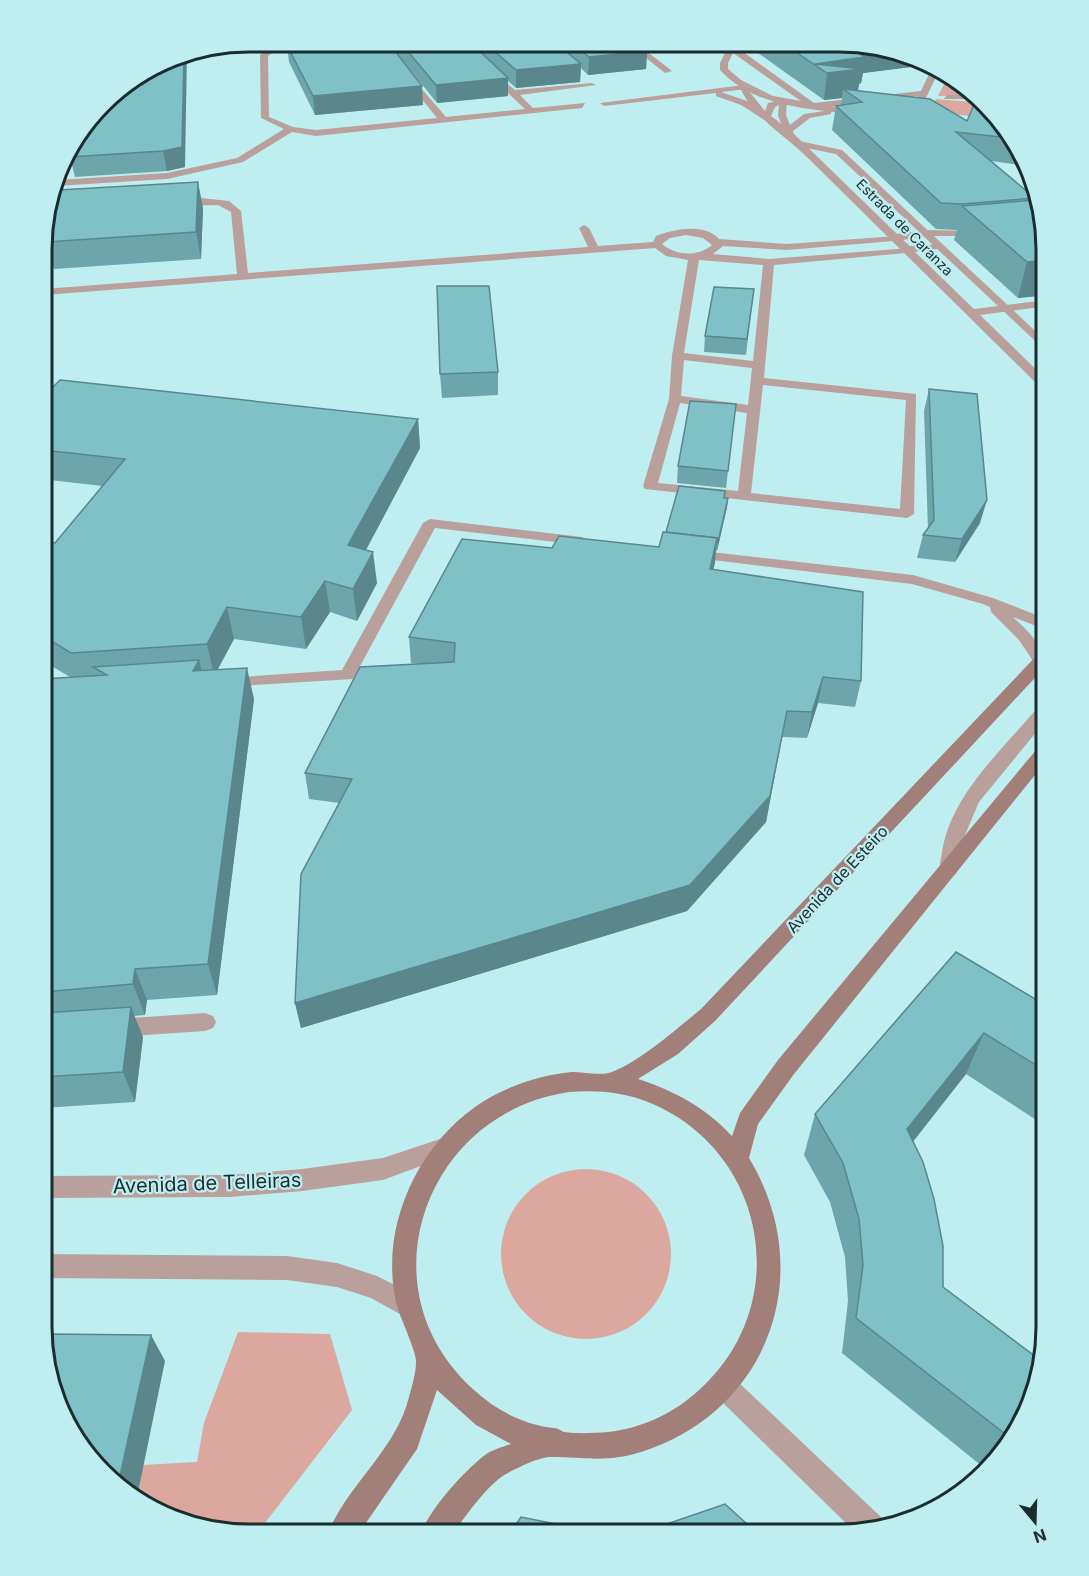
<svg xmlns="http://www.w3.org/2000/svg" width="1089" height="1576" viewBox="0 0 1089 1576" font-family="Inter,sans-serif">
	<rect width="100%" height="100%" fill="#bfeef1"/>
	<g fill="#dba79f">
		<polygon points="948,77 966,85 974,95 938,96"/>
		<polygon points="936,99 971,102 976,104 971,116 930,112"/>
		<circle cx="586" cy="1254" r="85"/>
		<polygon points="238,1332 330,1334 352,1410 258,1532 223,1532 137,1497 143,1465 197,1462 204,1423"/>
	</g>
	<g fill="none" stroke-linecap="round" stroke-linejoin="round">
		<g fill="#b9a09c" fill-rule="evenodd">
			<polygon points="296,42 280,47 268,56 269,117 293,127 316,130 437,118 376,42 384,42 383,44 446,117 525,109 489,75 492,71 515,90 592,83 596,85 520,95 533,108 585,103 582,108 316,136 292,132 243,162 167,179 56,186 58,180 167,173 237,158 284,129 261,118 260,55 269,48 211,48"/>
			<polygon points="627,43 636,43 672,71 665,73"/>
			<polygon points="744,85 747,89 721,92 747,101 778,121 778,125 772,125 741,105 716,96 716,93 604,106 600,103"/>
			<polygon points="947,95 974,95 977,99 944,99"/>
			<polygon points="799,141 842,150 1047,342 1047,352 836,154 796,146 795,144"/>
			<path d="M 201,198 L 229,201 L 241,211 L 248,273 L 588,247 L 579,228 L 584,225 L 589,228 L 598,246 L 653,242 L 656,236 C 674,229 705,223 719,239 L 787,244 L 897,236 L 897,240 L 893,241 L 787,250 L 723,246 L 713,254 L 769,259 L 910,248 L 910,252 L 906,253 L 774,265 L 764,378 L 916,394 L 914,514 L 907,518 L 645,489 L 643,486 L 669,399 L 672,356 L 688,260 L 666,256 L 655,248 L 44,295 L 44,289 L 237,274 L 231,212 L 218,205 L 178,206 L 173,203 ZM 686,235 L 703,238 L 712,245 C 698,257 676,256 662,244 L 670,238 ZM 699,260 L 763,265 L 753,361 L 684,353 ZM 684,360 L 752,368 L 748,405 L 681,396 ZM 763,385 L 906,400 L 900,509 L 751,493 ZM 680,403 L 747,413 L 738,491 L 658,483 Z"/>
			<polygon points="82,208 82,212 79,213 46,215 48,209"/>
			<polygon points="430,519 582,537 589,541 582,545 435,528 353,679 221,687 219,683 221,679 227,678 342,670 423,523"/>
			<path d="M 693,550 L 913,575 L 993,598 L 1047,619 L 1047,630 L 1013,617 C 1031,634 1047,649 1047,674 L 1041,673 L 1019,640 L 991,612 L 990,607 L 983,604 L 912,584 L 688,557 L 686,554 Z"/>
			<path d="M 1047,701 L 1047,719 L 979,802 L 962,842 L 956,874 L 949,876 L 942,874 C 938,867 941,860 942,852 C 952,791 1005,749 1041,703 Z"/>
			<polygon points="205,1013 213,1016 216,1022 213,1028 205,1031 116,1037 108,1034 105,1028 108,1022 116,1019"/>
		</g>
		<g fill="#b9a09c" fill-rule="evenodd">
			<polygon points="729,46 735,46 814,103 921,91 931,70 938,73 922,106 915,104 918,96 812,109 729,50"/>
			<path d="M 744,85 L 765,111 L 768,103 L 787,99 L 786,115 L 790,125 L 804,114 L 831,110 L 831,114 L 810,118 L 793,131 L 794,134 L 897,234 L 925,230 L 981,231 L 982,233 L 977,236 L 925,236 L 903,240 L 910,246 L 943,244 L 943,248 L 915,252 L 974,309 L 1047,300 L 1047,306 L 980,315 L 1047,380 L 1047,391 L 1043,390 C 963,311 888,237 809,159 C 787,137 751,116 740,87 ZM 779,105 L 778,115 L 781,124 L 771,116 L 775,107 Z"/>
			<polygon points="440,1139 448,1142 452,1149 448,1156 383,1180 302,1191 229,1197 42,1198 42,1176 229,1175 302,1169 383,1158"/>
			<polygon points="42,1254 287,1256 337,1263 377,1276 414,1295 418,1304 414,1313 405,1317 371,1298 337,1287 287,1280 42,1278"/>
			<polygon points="726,1375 735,1379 881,1517 884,1524 854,1531 717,1397 713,1388 717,1379"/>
		</g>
		<path fill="#b9a09c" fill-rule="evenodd" d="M 730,43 L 738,43 L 728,63 L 728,69 L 741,80 L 773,96 L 864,112 L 860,115 C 812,109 755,108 720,70 L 720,63 Z"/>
		<path fill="#a37f79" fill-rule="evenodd" d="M 1047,650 L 1047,665 L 715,1021 L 678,1054 L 638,1079 C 675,1091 706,1108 732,1136 L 740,1113 L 778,1060 L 1041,744 L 1047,742 L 1047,760 L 794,1074 L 758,1124 L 749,1158 C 818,1272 770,1411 641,1452 C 606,1463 585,1457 551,1457 C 539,1457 519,1467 508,1473 C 488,1483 467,1515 453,1533 L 421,1533 C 431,1508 463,1472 485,1455 C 492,1450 503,1447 511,1444 L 476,1425 L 437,1390 L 417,1449 L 359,1533 L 328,1533 C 348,1484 396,1450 409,1397 C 412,1386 416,1373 416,1362 C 417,1352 399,1316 396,1302 C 380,1229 415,1150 475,1107 C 502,1088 538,1075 572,1072 C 583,1072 602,1076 612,1072 C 639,1062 678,1028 701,1009 L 1041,651 ZM 569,1092 C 596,1090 623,1092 648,1102 C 767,1150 795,1304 699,1390 C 673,1414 642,1428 608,1432 C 594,1433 578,1434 564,1432 C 561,1431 558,1428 554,1428 C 524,1425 497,1411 474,1390 C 361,1289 425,1113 569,1092 Z"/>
	</g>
	<g fill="#6da6aa">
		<polygon points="292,42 637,43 647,51 646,69 588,75 581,68 580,82 516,88 508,81 508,96 437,103 404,62 423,105 315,115 289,62 287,45 292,44"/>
		<polygon points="744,43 867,44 919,66 863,73 861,83 859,84 858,90 967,121 976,105 977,99 1026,158 1028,166 991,161 1035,198 1034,201 1047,249 1047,295 1018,298 954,240 957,230 936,229 832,130 836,106 841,105 842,98 824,100"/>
		<polygon points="113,93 185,167 167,171 75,177 70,157"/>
		<polygon points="203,208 201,259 54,269 46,242"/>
		<polygon points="754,289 746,355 704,352 705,336"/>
		<polygon points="498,372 498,395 442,398 440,374"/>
		<polygon points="929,389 980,523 955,562 917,558 923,535 928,529 924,411"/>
		<polygon points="44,396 418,419 420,448 366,550 377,583 357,621 330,612 306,649 234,639 218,669 254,699 217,995 147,1000 145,1015 134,1016 143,1037 135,1102 42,1108 43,679 70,677 43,661 43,542 55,543 102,486 50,480 43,492"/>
		<polygon points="736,404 726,488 677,483 678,466"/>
		<polygon points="724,498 728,498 727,507 717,551 716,551 713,569 861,681 855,707 818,703 807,738 782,737 766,822 687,911 301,1028 295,1003 339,803 309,799 305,773 421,664 411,663 409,637 552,548 659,547 666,532"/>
		<polygon points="956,952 1047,1006 1047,1127 966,1074 913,1142 943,1287 1040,1360 1012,1442 983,1467 842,1353 848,1301 845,1257 830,1202 804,1155 815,1114"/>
	</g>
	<g fill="#59878b">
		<polygon points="873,46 919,66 863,73 861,83 859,84 857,96 843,89 842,98 824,100 827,73 815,65 852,49"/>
		<polygon points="647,51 646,69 588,75 589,57"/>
		<polygon points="187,52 185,167 167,171 163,151 184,53"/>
		<polygon points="581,64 580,82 516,88 516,70"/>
		<polygon points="508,78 508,96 437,103 436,85"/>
		<polygon points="422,86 423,105 315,115 313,96"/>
		<polygon points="198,182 203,208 201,259 196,232"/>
		<polygon points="1047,260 1047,295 1018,298 1027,262"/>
		<polygon points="418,419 420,448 352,576 348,545"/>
		<polygon points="43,458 50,480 43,492"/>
		<polygon points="728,498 727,507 717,551 718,542"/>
		<polygon points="987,500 980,523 955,562 962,539"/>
		<polygon points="717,538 715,563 707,594 710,569"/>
		<polygon points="373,552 377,583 357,621 353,589"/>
		<polygon points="325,581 330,612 306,649 301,617"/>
		<polygon points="227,607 234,639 214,676 207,644"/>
		<polygon points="199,660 207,691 193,671"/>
		<polygon points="247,668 254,699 217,995 208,964"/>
		<polygon points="823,677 818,703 807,738 812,712"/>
		<polygon points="787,711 766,822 687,911 301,1028 295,1003"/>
		<polygon points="135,969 147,1000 145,1015 133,984"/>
		<polygon points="131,1007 143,1037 135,1102 123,1072"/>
		<polygon points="984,1033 966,1074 891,1169 907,1129"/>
		<polygon points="151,1335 165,1361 137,1497 123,1491 118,1485"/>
	</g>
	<g fill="#7fc1c6" stroke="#59878b" stroke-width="1.5">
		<polygon points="297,42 388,42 422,86 313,96 287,45 298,44"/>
		<polygon points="400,42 471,43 508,78 436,85"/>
		<polygon points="485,43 556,43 581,64 516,70"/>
		<polygon points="572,43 637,43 647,51 589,57"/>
		<polygon points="784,44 867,44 873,46 852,49 865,57 815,64 861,69 827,73"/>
		<polygon points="182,53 184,53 182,147 163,151 70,157 74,140 113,93"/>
		<polygon points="843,89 930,99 967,121 974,105 983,106 1010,138 956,132 1035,198 962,204 941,203 836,106 862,102"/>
		<polygon points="198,182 196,232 46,242 59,190"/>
		<polygon points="1036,200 1047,249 1047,260 1027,262 962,206"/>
		<polygon points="437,286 489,286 498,372 440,374"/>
		<polygon points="714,287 754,289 747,339 705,336"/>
		<polygon points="60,380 418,419 348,545 373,552 353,589 325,581 301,617 227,607 207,644 71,653 43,636 43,596 53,584 43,582 43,542 55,543 125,459 43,450 44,396"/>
		<polygon points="929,389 977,394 987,500 962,539 923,535 934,520"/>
		<polygon points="690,401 736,404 728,471 678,466"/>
		<polygon points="679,486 725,491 724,498 728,498 718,542 717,542 717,538 666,532"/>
		<polygon points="663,532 717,538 710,569 863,592 861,681 823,677 812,712 787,711 770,796 690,885 295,1003 301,874 352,779 305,773 360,667 454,662 455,643 409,637 462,539 552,548 559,536 659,547"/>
		<polygon points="199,660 193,671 247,668 208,964 135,969 133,984 43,992 43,679 107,675 93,667"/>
		<polygon points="956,952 1047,1006 1047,1072 984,1033 907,1129 923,1162 934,1199 943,1246 943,1287 1040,1360 1013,1440 856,1318 863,1265 859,1219 843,1163 815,1114"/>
		<polygon points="131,1007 123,1072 42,1077 43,1013"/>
		<polygon points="44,1334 151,1335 118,1485 63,1418"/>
		<polygon points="725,1504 758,1534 510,1533 521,1517 586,1530 664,1525"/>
	</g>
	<g text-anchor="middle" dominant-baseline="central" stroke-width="4.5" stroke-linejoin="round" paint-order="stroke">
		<g font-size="14" fill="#1a2d2e" stroke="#bfeef1">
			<text transform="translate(905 227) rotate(45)">Estrada de Caranza</text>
		</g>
		<g font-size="16" fill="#1a2d2e" stroke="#bfeef1">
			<text transform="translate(837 879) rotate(-47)">Avenida de Esteiro</text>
		</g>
		<g font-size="20" fill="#1a2d2e" stroke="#bfeef1">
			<text transform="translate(207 1183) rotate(-2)">Avenida de Telleiras</text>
		</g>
	</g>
	<path d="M0 0H1089V1576H0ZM249 52H839A197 197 0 0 1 1036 249V1327A197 197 0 0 1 839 1524H249A197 197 0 0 1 52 1327V249A197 197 0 0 1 249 52Z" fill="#bfeef1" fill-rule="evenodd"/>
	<path fill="none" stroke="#1a2d2e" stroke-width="3" d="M249 52H839A197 197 0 0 1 1036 249V1327A197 197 0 0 1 839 1524H249A197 197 0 0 1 52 1327V249A197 197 0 0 1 249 52Z"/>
	<g transform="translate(1035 1522) rotate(161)" stroke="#bfeef1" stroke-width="4.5" paint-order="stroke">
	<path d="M0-4.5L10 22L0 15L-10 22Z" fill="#1a2d2e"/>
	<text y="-9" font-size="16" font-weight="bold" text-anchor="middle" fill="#1a2d2e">N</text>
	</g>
</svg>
